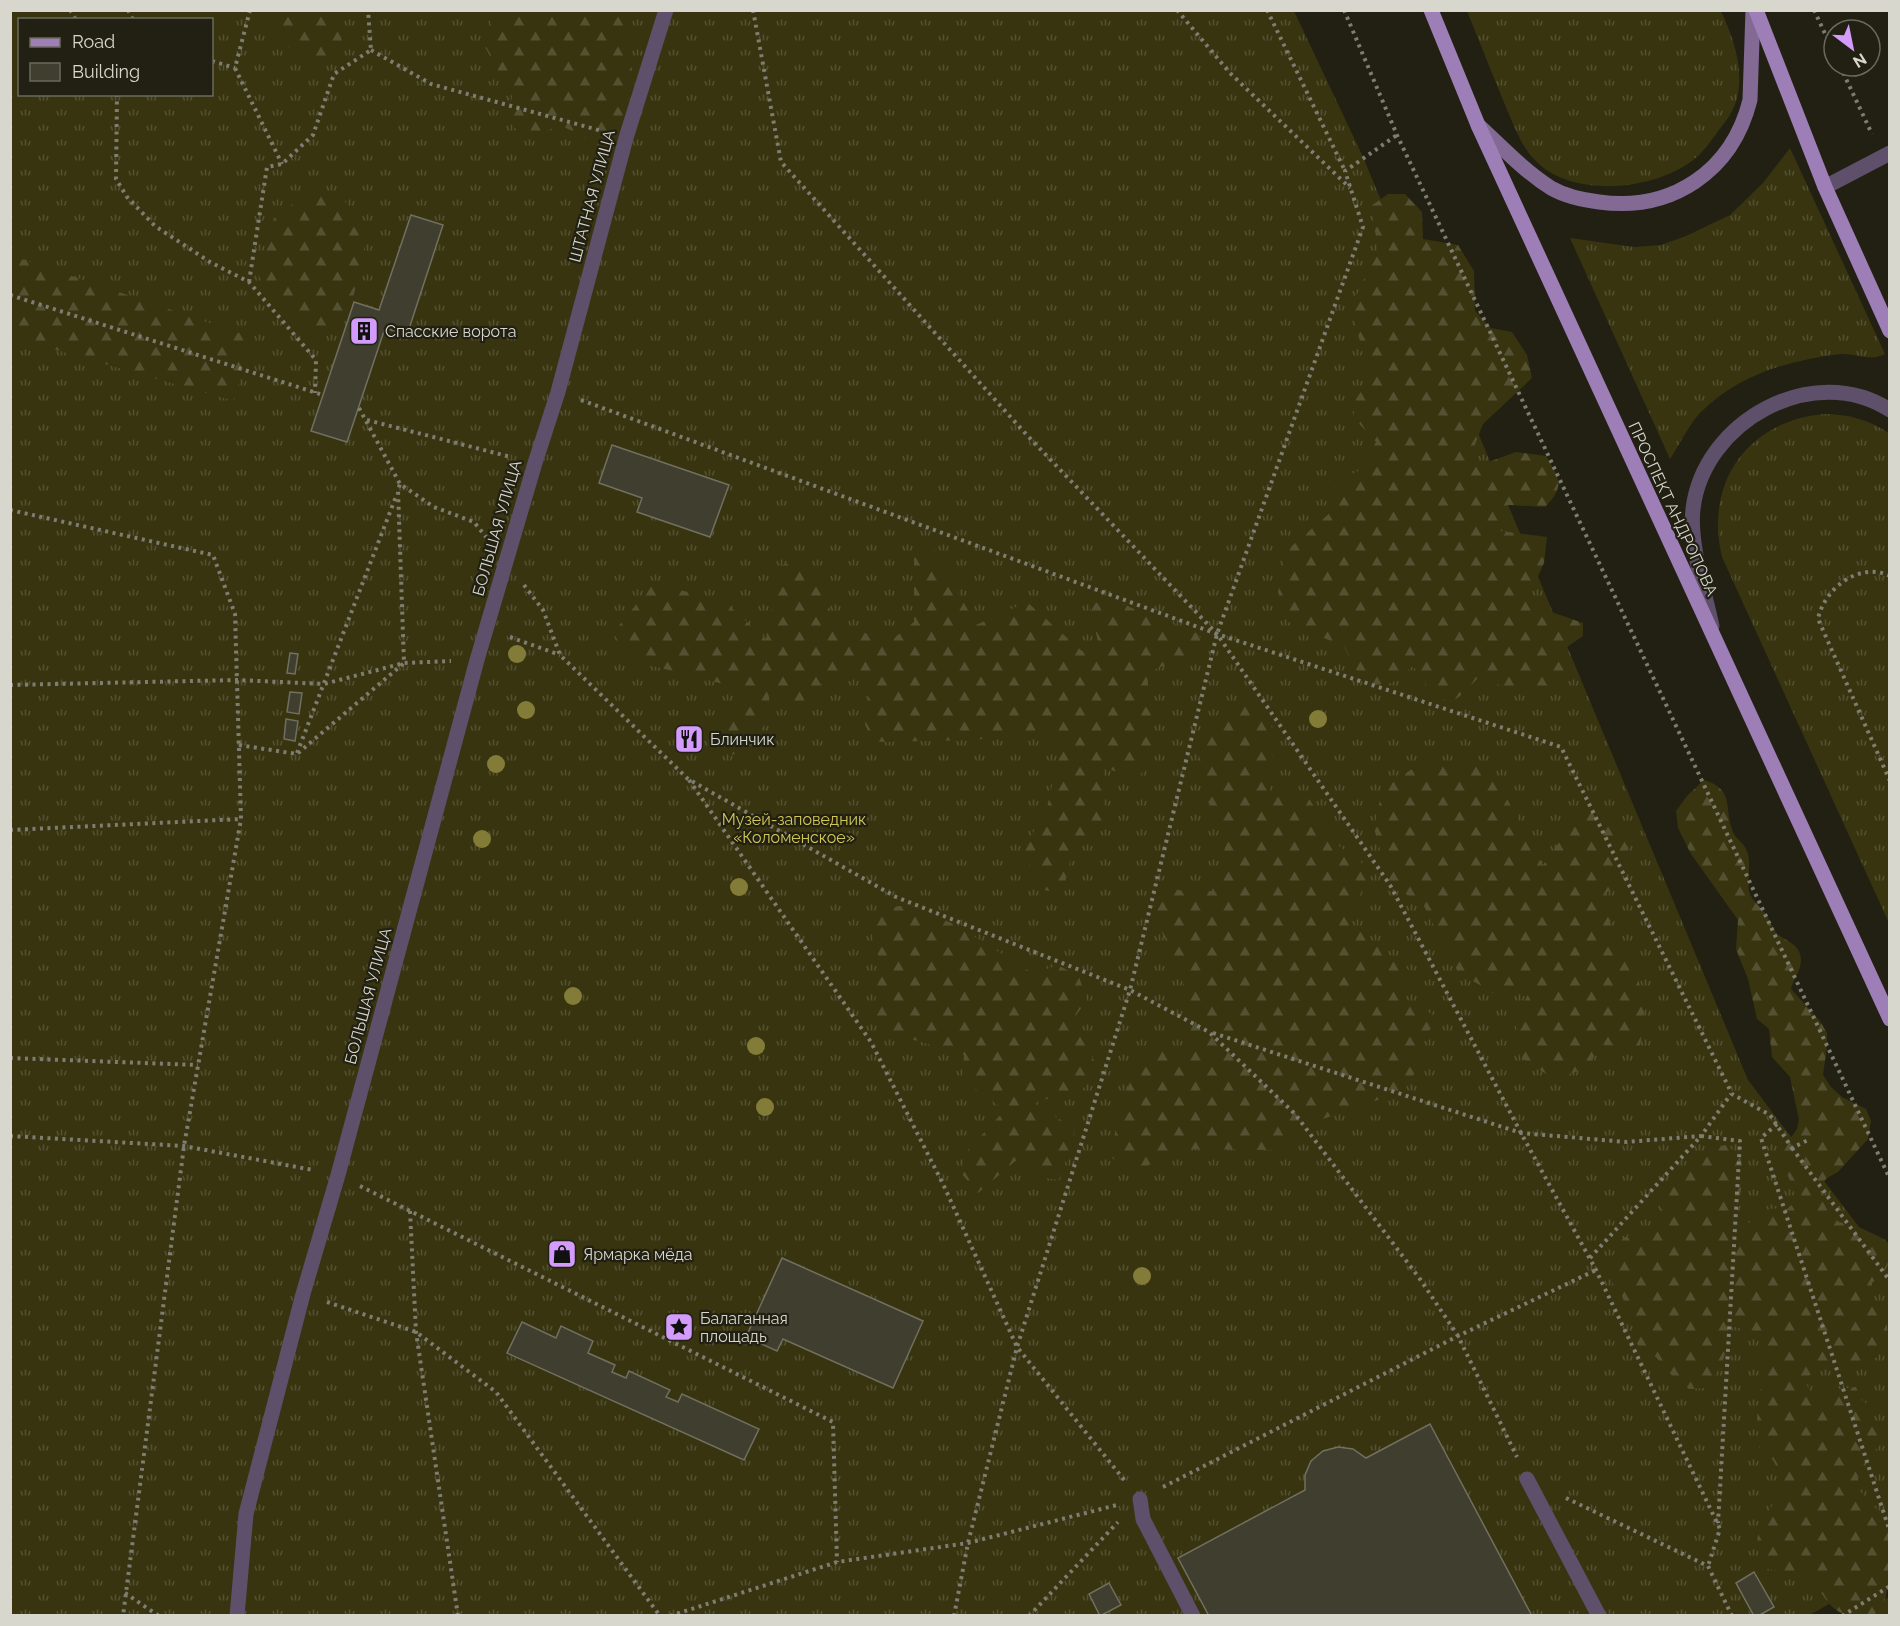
<svg xmlns="http://www.w3.org/2000/svg" width="1900" height="1626" viewBox="0 0 1900 1626" font-family="Raleway,sans-serif">
	<defs>
		<pattern id="grass-tufts" width="24" height="20" patternUnits="userSpaceOnUse" patternTransform="scale(1.5)"><rect width="24" height="20" fill="#383410"/><path d="M3 7l-1-3M5 7V3M7 7l1-3M15 17l-1-3M17 17v-4M19 17l1-3" fill="none" stroke="#545132"/></pattern>
		<pattern id="forest-firs" width="22" height="20" patternUnits="userSpaceOnUse" patternTransform="scale(1.5)"><rect width="22" height="20" fill="#383410"/><path d="M5 1l3.5 6h-7zM16 11l3.5 6h-7z" fill="#545132"/></pattern>
	</defs>
	<rect width="100%" height="100%" fill="#212012"/>
	<g fill="url(#grass-tufts)" fill-rule="evenodd">
		<path d="M 11,11 L 1294,11 L 1363,157 L 1748,1080 L 1889,1267 L 1889,1576 L 1887,1571 L 1808,1616 L 11,1615 ZM 20,20 L 212,20 L 212,94 L 20,94 Z"/>
		<path d="M 1467,11 L 1721,11 C 1733,37 1743,65 1738,94 C 1736,107 1727,120 1719,130 C 1711,141 1703,153 1692,161 C 1653,190 1575,198 1538,163 C 1523,150 1516,130 1508,112 C 1494,79 1481,45 1467,11 Z"/>
		<path d="M 1790,148 L 1885,354 C 1870,362 1856,353 1840,354 C 1787,361 1740,374 1701,412 C 1689,424 1680,444 1670,459 L 1570,238 L 1634,247 L 1661,245 L 1686,236 L 1730,215 L 1763,183 Z"/>
		<path d="M 1824,414 C 1848,414 1869,420 1889,433 L 1889,923 L 1722,557 C 1704,483 1747,421 1824,414 Z"/>
		<polygon points="1889,1597 1889,1615 1858,1615"/>
	</g>
	<g fill="url(#forest-firs)">
		<polygon points="11,10 33,11 27,19 20,20 19,70 11,83"/>
		<polygon points="260,11 322,11 337,21 344,49 327,64 287,47 260,15"/>
		<polygon points="495,11 625,11 622,14 635,87 624,127 602,146 560,125 540,134 519,132 508,121 512,96 484,45 493,13"/>
		<polygon points="310,191 339,195 361,219 364,249 354,294 333,333 306,330 273,303 258,274 274,218"/>
		<path d="M 1388,194 L 1405,194 L 1422,212 L 1423,239 L 1458,245 L 1474,271 L 1475,311 L 1491,328 L 1512,332 L 1527,355 L 1532,378 L 1483,424 L 1470,457 L 1480,465 L 1516,452 L 1546,456 C 1559,478 1566,486 1545,507 L 1508,505 L 1500,531 L 1547,537 L 1544,563 L 1526,603 L 1583,623 L 1583,636 L 1557,654 L 1565,672 L 1557,694 L 1541,696 L 1477,679 C 1472,684 1466,691 1460,696 C 1440,713 1423,679 1413,666 L 1392,683 L 1365,686 L 1344,647 L 1287,621 L 1278,592 L 1286,551 L 1331,512 L 1335,483 L 1360,470 L 1376,442 L 1354,418 L 1353,403 L 1370,379 L 1351,308 L 1378,249 L 1371,206 Z"/>
		<polygon points="10,255 251,337 234,401 11,337"/>
		<path d="M 935,550 L 976,625 L 1027,602 L 1082,651 L 1098,642 L 1090,606 L 1106,598 L 1199,634 L 1204,651 L 1147,672 L 1150,707 L 1157,744 L 1139,778 L 1104,768 L 1105,828 L 1072,852 L 1063,892 L 1041,890 L 1023,850 L 1047,808 L 1060,749 L 1050,731 L 973,740 L 876,742 L 865,725 L 871,680 C 833,664 825,681 799,706 L 768,690 L 771,713 L 752,747 L 732,755 L 721,724 L 751,691 L 633,661 L 613,633 L 653,584 L 723,600 L 766,639 L 778,566 L 799,561 L 816,574 L 837,627 L 893,639 L 914,622 L 914,558 Z"/>
		<polygon points="1231,703 1257,709 1274,730 1270,794 1308,797 1339,846 1361,862 1368,875 1349,923 1411,972 1395,993 1440,1019 1422,1038 1422,1066 1395,1094 1317,1121 1271,1150 1187,1149 1135,1171 1112,1158 1118,1107 1144,1054 1156,1047 1184,1058 1194,1047 1181,973 1152,911 1166,890 1212,891 1227,841 1195,770 1212,721"/>
		<polygon points="1450,761 1488,764 1543,865 1565,834 1594,809 1630,828 1627,866 1603,898 1614,936 1636,969 1645,1009 1640,1046 1598,1045 1590,1067 1554,1079 1520,1057 1515,1021 1531,988 1493,993 1458,972 1423,904 1390,885 1374,828 1382,790 1412,769"/>
		<path d="M 1704,780 C 1736,790 1723,808 1733,832 C 1736,840 1744,841 1748,854 C 1751,867 1747,881 1749,891 C 1752,901 1759,905 1765,913 C 1771,921 1771,929 1780,936 C 1787,941 1797,944 1800,954 C 1804,967 1794,977 1791,989 L 1820,1021 L 1827,1033 L 1827,1046 L 1823,1075 L 1831,1087 L 1842,1097 L 1866,1109 L 1871,1121 L 1868,1139 L 1838,1172 L 1827,1178 L 1818,1188 L 1829,1214 L 1839,1222 L 1861,1228 L 1884,1239 L 1889,1244 C 1890,1265 1889,1269 1872,1283 C 1872,1287 1871,1293 1872,1297 C 1874,1306 1883,1313 1886,1322 C 1891,1336 1883,1355 1870,1362 C 1845,1376 1830,1353 1805,1380 L 1810,1393 L 1856,1387 L 1861,1400 L 1866,1403 C 1865,1418 1872,1424 1884,1431 L 1882,1443 L 1862,1464 L 1858,1478 L 1859,1490 L 1881,1514 L 1889,1515 C 1890,1535 1893,1599 1878,1612 C 1871,1617 1862,1616 1855,1616 C 1832,1616 1822,1594 1812,1577 L 1767,1569 C 1741,1534 1774,1513 1784,1481 L 1773,1460 L 1759,1447 L 1757,1418 L 1766,1347 L 1755,1333 L 1732,1326 C 1726,1335 1727,1339 1726,1349 C 1724,1363 1714,1378 1705,1388 L 1689,1389 L 1675,1379 L 1656,1357 L 1644,1351 L 1634,1341 L 1636,1315 L 1613,1284 L 1612,1257 L 1623,1238 L 1635,1233 L 1648,1236 L 1659,1231 L 1662,1202 L 1670,1188 L 1686,1167 L 1710,1148 L 1726,1145 C 1730,1148 1735,1151 1738,1154 C 1749,1171 1738,1203 1733,1221 L 1740,1234 C 1758,1214 1757,1206 1787,1209 L 1796,1201 L 1793,1187 L 1780,1159 L 1785,1146 L 1797,1129 L 1799,1120 L 1790,1077 L 1772,1057 L 1769,1029 L 1757,1019 L 1748,979 L 1736,949 L 1738,920 L 1691,854 L 1678,828 L 1676,811 L 1687,796 Z"/>
		<polygon points="909,905 956,925 1034,974 1058,965 1079,977 1087,1000 1072,1021 1095,1062 1085,1087 1034,1103 1075,1129 1060,1180 1035,1177 1019,1158 978,1193 961,1173 968,1150 1005,1110 962,1080 964,1055 891,1033 874,1013 880,961 872,936 883,908"/>
	</g>
	<g fill="#3f3e2f" stroke="#717060" stroke-width="1.5">
		<polygon points="411,215 443,225 407,335 385,328 347,442 311,431 354,302 379,310"/>
		<polygon points="612,445 729,485 710,537 637,512 642,498 599,483"/>
		<polygon points="290,653 298,654 295,674 287,673"/>
		<polygon points="290,692 302,693 299,714 287,712"/>
		<polygon points="286,719 298,721 295,741 284,739"/>
		<polygon points="782,1258 923,1321 893,1388 783,1339 777,1351 746,1337"/>
		<polygon points="522,1322 556,1338 561,1326 593,1341 588,1353 615,1365 612,1372 626,1378 629,1371 670,1390 666,1397 678,1402 682,1394 759,1429 744,1460 507,1353"/>
		<polygon points="1430,1424 1532,1616 1209,1616 1178,1558 1305,1490 1305,1475 1311,1461 1323,1451 1338,1447 1353,1449 1366,1458"/>
		<polygon points="1754,1572 1774,1607 1758,1616 1754,1616 1736,1583"/>
		<polygon points="1109,1583 1121,1605 1100,1616 1089,1594"/>
	</g>
	<g fill="none" stroke-linecap="round" stroke-linejoin="round">
		<g stroke="#7e7d72" stroke-width="4" stroke-dasharray="3 4.5" stroke-linecap="butt">
			<polyline points="70,10 76,20"/>
			<polyline points="128,10 133,20"/>
			<polyline points="250,10 235,68 282,164"/>
			<polyline points="753,10 781,162 1025,433 1217,634 1561,747 1732,1094 1770,1115 1792,1148 1810,1139"/>
			<polyline points="1177,10 1230,73 1350,188"/>
			<polyline points="1267,10 1345,171"/>
			<polyline points="1344,10 1397,135 1890,1179"/>
			<polyline points="1814,10 1834,53"/>
			<polyline points="371,50 431,84 602,131"/>
			<polyline points="212,61 235,68"/>
			<polyline points="1840,66 1872,134"/>
			<polyline points="117,94 116,179 127,197 155,226 210,262 249,282 316,360 315,393"/>
			<polyline points="249,282 267,167 282,164 313,135 334,74 371,50 368,10"/>
			<polyline points="10,295 323,395"/>
			<polyline points="581,400 1217,634 1390,885 1521,1133 1596,1270 1720,1529 1708,1566"/>
			<polyline points="359,408 400,484 434,507 474,522 486,537"/>
			<polyline points="367,420 511,457"/>
			<polyline points="10,510 213,555 235,614 241,819 184,1146 123,1616"/>
			<path d="M 1890,576 C 1859,561 1824,589 1818,619 L 1890,781"/>
			<polyline points="524,585 543,610 560,655 688,779 896,897 1130,990 1209,1032 1295,1114 1420,1279 1458,1336 1517,1457"/>
			<polyline points="510,637 560,655"/>
			<polyline points="10,685 237,680 324,684 404,663 451,661"/>
			<polyline points="239,745 297,754 404,663 398,490 400,484"/>
			<polyline points="297,753 397,494"/>
			<polyline points="689,780 871,1042 944,1186 1017,1347 1125,1481"/>
			<polyline points="10,830 241,819"/>
			<polyline points="1213,1033 1521,1133 1626,1142 1701,1136 1731,1094"/>
			<polyline points="10,1058 198,1065"/>
			<polyline points="1777,1124 1761,1138 1890,1532"/>
			<polyline points="10,1136 184,1146 313,1170"/>
			<polyline points="1792,1148 1890,1281"/>
			<polyline points="360,1186 833,1422 837,1562"/>
			<polyline points="410,1211 416,1332 458,1616"/>
			<polyline points="1590,1258 1701,1136 1740,1141 1718,1523"/>
			<polyline points="327,1302 416,1332 496,1392 660,1616"/>
			<polyline points="1163,1487 1458,1336 1596,1270"/>
			<polyline points="1566,1498 1708,1566 1732,1616"/>
			<polyline points="125,1593 159,1616"/>
			<polyline points="670,1616 837,1562 968,1543 1117,1505"/>
			<polyline points="954,1616 968,1543 1017,1347 1130,990 1217,634 1363,227 1345,171 1397,135"/>
			<polyline points="1029,1616 1118,1522"/>
			<polyline points="1842,1616 1890,1586"/>
		</g>
		<g stroke="#5e4f6a" stroke-width="15">
			<polyline points="1825,187 1890,153"/>
			<polyline points="1527,1479 1599,1616"/>
			<polyline points="1140,1499 1143,1519 1193,1616"/>
		</g>
		<polyline stroke="#5e4f6a" stroke-width="15" points="237,1616 246,1514 303,1294 338,1175 477,660 535,463 558,392 626,138 666,10"/>
		<path stroke="#5e4f6a" stroke-width="15" d="M 1712,626 C 1705,593 1689,542 1693,509 C 1703,422 1813,360 1890,410"/>
		<path stroke="#826a95" stroke-width="15" d="M 1478,125 C 1501,146 1524,171 1551,188 C 1565,196 1583,200 1599,202 C 1671,212 1732,172 1750,100 L 1753,10"/>
		<g stroke="#9e7eb6" stroke-width="15">
			<polyline points="1431,10 1478,125 1890,1019"/>
			<polyline points="1756,10 1825,187 1890,331"/>
		</g>
	</g>
	<g fill="#837c38">
		<circle cx="517" cy="654" r="9"/>
		<circle cx="526" cy="710" r="9"/>
		<circle cx="1318" cy="719" r="9"/>
		<circle cx="496" cy="764" r="9"/>
		<circle cx="482" cy="839" r="9"/>
		<circle cx="739" cy="887" r="9"/>
		<circle cx="573" cy="996" r="9"/>
		<circle cx="756" cy="1046" r="9"/>
		<circle cx="765" cy="1107" r="9"/>
		<circle cx="1142" cy="1276" r="9"/>
	</g>
	<defs>
		<g id="building-square" transform="scale(1.5)"><rect x="-9" y="-9" width="18" height="18" rx="4" fill="#d39cfc" stroke="#212012"/><path d="M-4-6H4V6H1V3H-1V6H-4ZM-2.5-4.3h1.7v1.8h-1.7ZM.8-4.3h1.7v1.8H.8ZM-2.5-1h1.7V.8h-1.7ZM.8-1h1.7V.8H.8Z" fill="#111"/></g>
		<g id="restaurant-square" transform="scale(1.5)"><rect x="-9" y="-9" width="18" height="18" rx="4" fill="#d39cfc" stroke="#212012"/><path d="M-5-6h1v4h1v-4h1v4h1v-4h1v5L-1.5 .5V6h-2V.5L-5-1ZM5-6V6H3V1.5H1.5Q1.5-4 5-6Z" fill="#111"/></g>
		<g id="shop-square" transform="scale(1.5)"><rect x="-9" y="-9" width="18" height="18" rx="4" fill="#d39cfc" stroke="#212012"/><path d="M-5-2.5h2.3a2.7 3.5 0 0 1 5.4 0H5L5.5 6h-11ZM-1.5-2.5h3a1.5 2.3 0 0 0-3 0Z" fill="#111"/></g>
		<g id="sight-square" transform="scale(1.5)"><rect x="-9" y="-9" width="18" height="18" rx="4" fill="#d39cfc" stroke="#212012"/><path d="M0-6L1.8-2.2L6-1.7L2.9 1.2L3.7 5.4L0 3.3L-3.7 5.4L-2.9 1.2L-6-1.7L-1.8-2.2Z" fill="#111"/></g>
	</defs>
	<g fill-rule="evenodd">
		<use href="#building-square" x="364" y="331"/>
		<use href="#restaurant-square" x="689" y="739"/>
		<use href="#shop-square" x="562" y="1254"/>
		<use href="#sight-square" x="679" y="1327"/>
	</g>
	<g text-anchor="middle" dominant-baseline="central" stroke-width="4.5" stroke-linejoin="round" paint-order="stroke">
		<g font-size="16" fill="#d7d7ce" stroke="#212012">
			<text transform="translate(592 196) rotate(-75)">ШТАТНАЯ УЛИЦА</text>
			<text transform="translate(1673 509) rotate(65)">ПРОСПЕКТ АНДРОПОВА</text>
			<text transform="translate(497 528) rotate(-74)">БОЛЬШАЯ УЛИЦА</text>
			<text transform="translate(368 996) rotate(-75)">БОЛЬШАЯ УЛИЦА</text>
		</g>
		<g font-size="16" fill="#d7d7ce" stroke="#212012" text-anchor="start">
			<text x="385" y="331">Спасские ворота</text>
			<text x="710" y="739">Блинчик</text>
			<text x="583" y="1254">Ярмарка мёда</text>
			<text x="700" y="1318">Балаганная<tspan x="700" dy="18">площадь</tspan></text>
		</g>
		<g font-size="16" fill="#d3c757" stroke="#212012">
			<text x="794" y="819">Музей-заповедник<tspan x="794" dy="18">«Коломенское»</tspan></text>
		</g>
	</g>
	<rect width="1900" height="1626" fill="none" stroke="#d7d7ce" stroke-width="24"/>
	<rect x="18" y="18" width="195" height="78" fill="#212012" stroke="#6a695d" stroke-width="1.5"/>
	<rect x="30" y="38" width="30" height="9" fill="#9e7eb6" stroke="#6a695d" stroke-width="1.5"/>
	<text x="72" y="48" font-size="18" fill="#d7d7ce">Road</text>
	<rect x="30" y="63" width="30" height="18" fill="#3f3e2f" stroke="#6a695d" stroke-width="1.5"/>
	<text x="72" y="78" font-size="18" fill="#d7d7ce">Building</text>
	<g transform="translate(1852 48) rotate(148)"><circle r="28" fill="#212012" stroke="#6a695d" stroke-width="1.5"/>
	<path d="M0-4.5L10 22L0 15L-10 22Z" fill="#d39cfc"/>
	<text y="-9" font-size="16" font-weight="bold" text-anchor="middle" fill="#d7d7ce">N</text>
	</g>
</svg>
